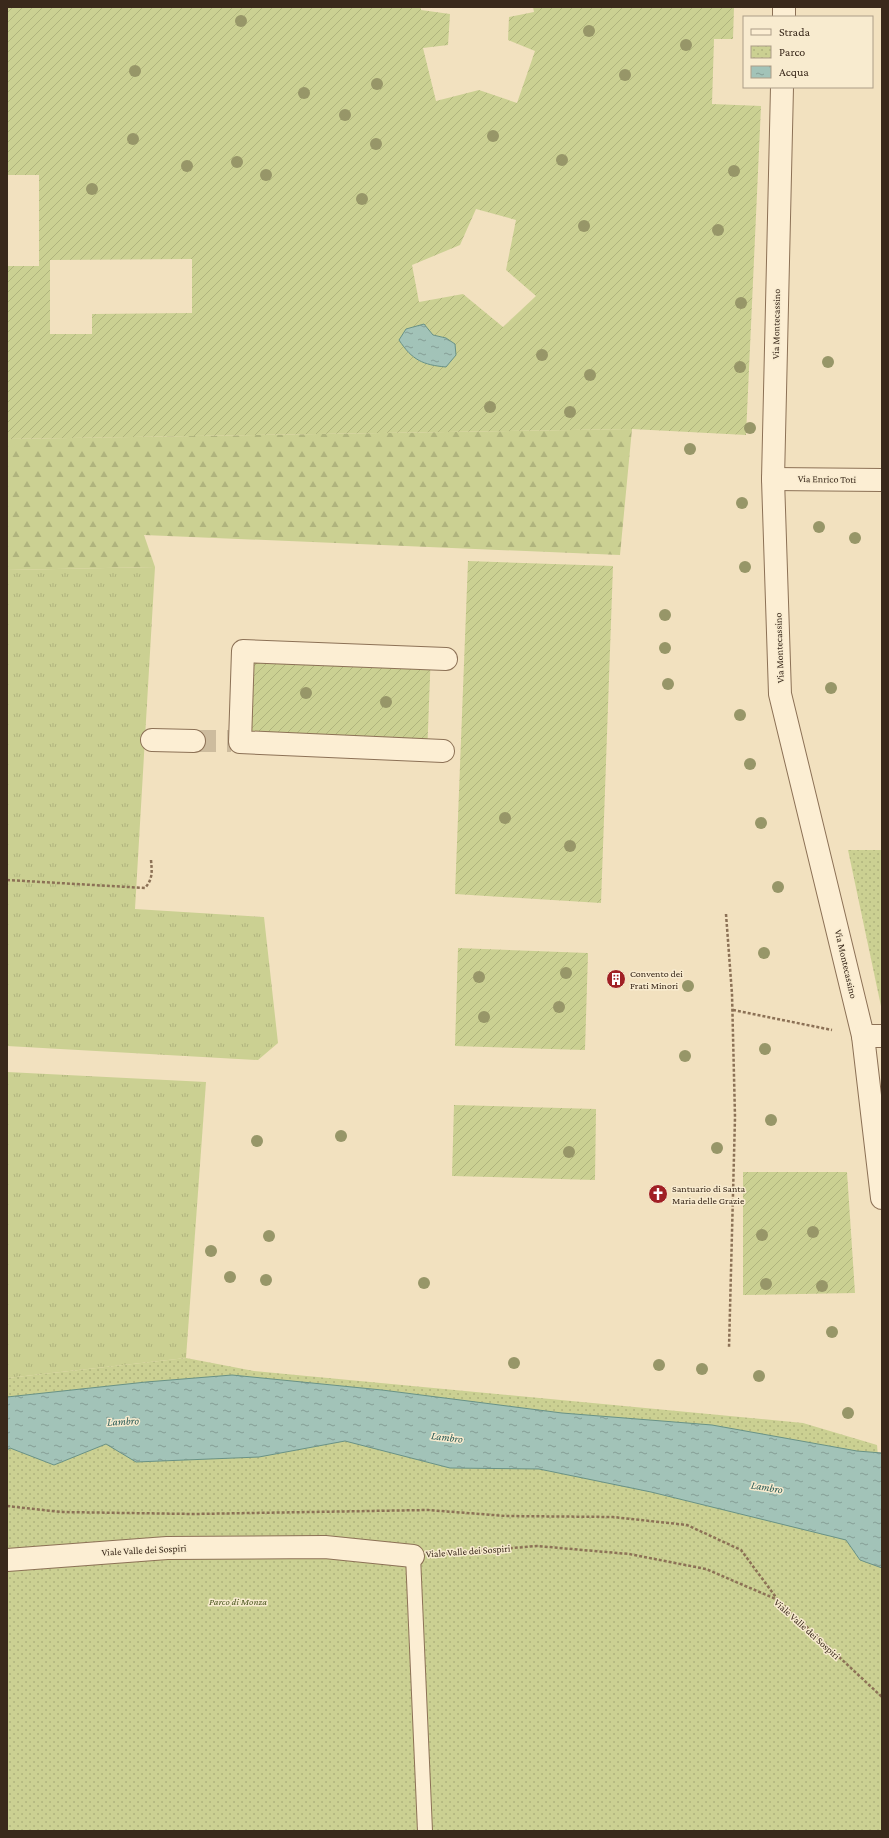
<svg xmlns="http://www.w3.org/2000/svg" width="889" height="1838" viewBox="0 0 889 1838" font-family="'Crimson Pro',serif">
	<defs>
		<pattern id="grass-tufts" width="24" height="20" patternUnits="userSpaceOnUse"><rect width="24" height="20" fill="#cbd092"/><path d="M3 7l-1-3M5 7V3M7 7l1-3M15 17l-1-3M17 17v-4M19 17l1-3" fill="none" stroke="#afb37d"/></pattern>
		<pattern id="forest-firs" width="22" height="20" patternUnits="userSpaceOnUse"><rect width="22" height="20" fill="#cbd092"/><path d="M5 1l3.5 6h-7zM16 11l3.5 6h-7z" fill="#afb37d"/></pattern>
		<pattern id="park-dots" width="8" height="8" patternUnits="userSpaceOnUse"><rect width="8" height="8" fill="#cbd092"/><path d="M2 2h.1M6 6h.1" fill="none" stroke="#afb37d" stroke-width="1.8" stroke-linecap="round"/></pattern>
		<pattern id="garden-furrows" width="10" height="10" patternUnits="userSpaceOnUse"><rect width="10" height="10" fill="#cbd092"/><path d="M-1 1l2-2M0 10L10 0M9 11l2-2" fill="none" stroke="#afb37d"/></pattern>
		<pattern id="water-ripples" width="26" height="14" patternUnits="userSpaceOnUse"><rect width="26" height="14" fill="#a2c3b8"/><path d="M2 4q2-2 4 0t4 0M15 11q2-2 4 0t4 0" fill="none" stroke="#859e95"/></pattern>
	</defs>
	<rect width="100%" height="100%" fill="#f2e1bf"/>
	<g fill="url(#grass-tufts)">
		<polygon points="155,567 135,909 264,917 278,1043 258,1060 7,1046 7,570"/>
		<polygon points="7,1072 206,1082 186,1358 7,1378"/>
	</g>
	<polygon fill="url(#forest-firs)" points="632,429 620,555 144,535 155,567 7,570 7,439"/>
	<g fill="url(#park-dots)">
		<polygon points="848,850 882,850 882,1011"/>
		<polygon points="186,1358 254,1371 803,1423 877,1445 882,1504 882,1831 7,1831 7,1378"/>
	</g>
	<g fill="url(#garden-furrows)" fill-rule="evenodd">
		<path d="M 7,7 L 421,7 L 421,10 L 450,14 L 448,45 L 423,48 L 436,101 L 479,90 L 517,103 L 535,51 L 508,40 L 509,17 L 534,12 L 533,7 L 734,7 L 733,39 L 714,39 L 712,104 L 761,106 L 746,435 L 632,429 L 7,439 L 7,266 L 39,266 L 39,175 L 7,175 ZM 476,209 L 516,220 L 506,270 L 536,296 L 503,327 L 463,294 L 419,302 L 412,265 L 460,245 ZM 192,259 L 192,313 L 92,314 L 92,334 L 50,334 L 50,260 ZM 433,335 L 446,338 L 427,365 Z"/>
		<polygon points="468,561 613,566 601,903 455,894"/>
		<polygon points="234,644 431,651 427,756 231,749"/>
		<polygon points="458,948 588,953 585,1050 455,1046"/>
		<polygon points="454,1105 596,1109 595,1180 452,1176"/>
		<polygon points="743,1172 847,1172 855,1293 743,1295"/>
	</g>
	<g fill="url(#water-ripples)" stroke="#699286">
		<path d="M 424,324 L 433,335 L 446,338 L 455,344 L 456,355 L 446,367 C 423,365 412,360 399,340 L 406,329 Z"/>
		<polygon points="232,1375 382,1390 562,1413 712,1425 857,1451 882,1453 882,1568 860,1560 846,1540 651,1492 539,1469 450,1468 345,1441 259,1457 136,1462 106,1444 54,1465 10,1448 7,1450 7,1397 146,1382"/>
	</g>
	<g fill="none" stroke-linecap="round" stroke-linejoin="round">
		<polyline stroke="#cdbc9e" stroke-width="22" stroke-dasharray="22 11" stroke-linecap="butt" points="194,741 231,741"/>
		<g stroke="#8c7156" stroke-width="16">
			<polyline id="service" points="413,1556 425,1831"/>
		</g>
		<g stroke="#8c7156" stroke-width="24">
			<g id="pedestrian">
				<polyline points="152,740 194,741"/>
				<polyline points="443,751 240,742 243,651 446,659"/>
			</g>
		</g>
		<g stroke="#8c7156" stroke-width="24">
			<g id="minor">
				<polyline points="784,17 784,7"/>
				<polyline points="782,87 773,479 780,694 863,1036 882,1198"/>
				<polyline points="773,479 882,480"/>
				<polyline points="863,1036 882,1036"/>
				<polyline points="7,1560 167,1548 325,1547 413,1556"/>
			</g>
		</g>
		<g stroke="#8c7156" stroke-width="2.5" stroke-dasharray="3 2" stroke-linecap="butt">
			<path d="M 7,880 L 145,888 C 153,879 152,871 151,860"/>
			<polyline points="726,914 732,994 735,1117 729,1348"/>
			<polyline points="733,1010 832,1030"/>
			<polyline points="7,1506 61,1512 193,1514 428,1510 506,1516 613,1517 687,1525 741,1550 778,1600"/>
			<polyline points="440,1554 537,1546 629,1554 706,1569 778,1600 882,1697"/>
		</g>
		<use href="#service" stroke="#fceed3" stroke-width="14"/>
		<use href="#pedestrian" stroke="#fceed3" stroke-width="22"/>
		<use href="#minor" stroke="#fceed3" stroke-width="22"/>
	</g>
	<g fill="#979668">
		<circle cx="241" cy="21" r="6"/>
		<circle cx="589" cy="31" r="6"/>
		<circle cx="686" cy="45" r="6"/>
		<circle cx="135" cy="71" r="6"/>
		<circle cx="625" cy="75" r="6"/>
		<circle cx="377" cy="84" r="6"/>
		<circle cx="304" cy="93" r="6"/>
		<circle cx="345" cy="115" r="6"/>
		<circle cx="493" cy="136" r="6"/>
		<circle cx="133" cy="139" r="6"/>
		<circle cx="376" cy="144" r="6"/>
		<circle cx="562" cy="160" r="6"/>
		<circle cx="237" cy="162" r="6"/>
		<circle cx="187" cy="166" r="6"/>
		<circle cx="734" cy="171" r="6"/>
		<circle cx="266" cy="175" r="6"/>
		<circle cx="92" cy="189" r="6"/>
		<circle cx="362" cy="199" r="6"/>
		<circle cx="584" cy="226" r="6"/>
		<circle cx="718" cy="230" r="6"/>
		<circle cx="741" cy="303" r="6"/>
		<circle cx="542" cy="355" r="6"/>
		<circle cx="828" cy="362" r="6"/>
		<circle cx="740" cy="367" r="6"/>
		<circle cx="590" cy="375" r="6"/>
		<circle cx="490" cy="407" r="6"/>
		<circle cx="570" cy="412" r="6"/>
		<circle cx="750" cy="428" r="6"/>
		<circle cx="690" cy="449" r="6"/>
		<circle cx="742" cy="503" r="6"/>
		<circle cx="819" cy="527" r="6"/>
		<circle cx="855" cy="538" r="6"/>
		<circle cx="745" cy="567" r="6"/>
		<circle cx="665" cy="615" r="6"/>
		<circle cx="665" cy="648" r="6"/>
		<circle cx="668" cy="684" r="6"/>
		<circle cx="831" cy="688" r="6"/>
		<circle cx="306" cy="693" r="6"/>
		<circle cx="386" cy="702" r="6"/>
		<circle cx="740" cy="715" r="6"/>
		<circle cx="750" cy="764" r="6"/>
		<circle cx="505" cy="818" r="6"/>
		<circle cx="761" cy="823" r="6"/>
		<circle cx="570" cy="846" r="6"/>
		<circle cx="778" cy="887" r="6"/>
		<circle cx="764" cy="953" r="6"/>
		<circle cx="566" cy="973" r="6"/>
		<circle cx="479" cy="977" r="6"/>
		<circle cx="688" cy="986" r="6"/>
		<circle cx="559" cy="1007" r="6"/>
		<circle cx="484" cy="1017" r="6"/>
		<circle cx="765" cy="1049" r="6"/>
		<circle cx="685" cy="1056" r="6"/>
		<circle cx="771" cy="1120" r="6"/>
		<circle cx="341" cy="1136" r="6"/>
		<circle cx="257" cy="1141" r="6"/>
		<circle cx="717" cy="1148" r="6"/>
		<circle cx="569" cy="1152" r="6"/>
		<circle cx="813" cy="1232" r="6"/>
		<circle cx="762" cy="1235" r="6"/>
		<circle cx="269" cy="1236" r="6"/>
		<circle cx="211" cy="1251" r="6"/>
		<circle cx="230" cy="1277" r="6"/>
		<circle cx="266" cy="1280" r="6"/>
		<circle cx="424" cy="1283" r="6"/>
		<circle cx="766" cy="1284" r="6"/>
		<circle cx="822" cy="1286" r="6"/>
		<circle cx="832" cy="1332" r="6"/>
		<circle cx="514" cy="1363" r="6"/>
		<circle cx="659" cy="1365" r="6"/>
		<circle cx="702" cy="1369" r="6"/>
		<circle cx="759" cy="1376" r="6"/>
		<circle cx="848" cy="1413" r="6"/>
	</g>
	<defs>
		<g id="building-disc" transform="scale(1)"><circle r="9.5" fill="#a02025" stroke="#f8ebcf"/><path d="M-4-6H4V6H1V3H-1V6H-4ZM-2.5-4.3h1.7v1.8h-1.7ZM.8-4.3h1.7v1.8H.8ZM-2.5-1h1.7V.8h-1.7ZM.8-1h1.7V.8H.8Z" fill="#fff"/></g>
		<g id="church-disc" transform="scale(1)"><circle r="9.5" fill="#a02025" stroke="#f8ebcf"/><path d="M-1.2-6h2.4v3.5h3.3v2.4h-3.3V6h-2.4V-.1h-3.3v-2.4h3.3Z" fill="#fff"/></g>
	</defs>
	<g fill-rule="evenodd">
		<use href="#building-disc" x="616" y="979"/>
		<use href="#church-disc" x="658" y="1194"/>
	</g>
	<g text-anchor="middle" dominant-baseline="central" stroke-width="3" stroke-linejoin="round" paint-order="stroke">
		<g font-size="10" fill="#3a291b" stroke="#f8ebcf">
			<text transform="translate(776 324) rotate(-89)">Via Montecassino</text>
			<text transform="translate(827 479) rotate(1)">Via Enrico Toti</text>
			<text transform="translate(779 648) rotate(-92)">Via Montecassino</text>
			<text transform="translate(846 964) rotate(77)">Via Montecassino</text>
			<text transform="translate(144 1550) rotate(-3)">Viale Valle dei Sospiri</text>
			<text transform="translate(468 1551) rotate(-4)">Viale Valle dei Sospiri</text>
			<text transform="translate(807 1629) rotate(42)">Viale Valle dei Sospiri</text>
		</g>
		<g font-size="10" fill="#3a291b" stroke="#f8ebcf" text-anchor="start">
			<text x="630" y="973">Convento dei<tspan x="630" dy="12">Frati Minori</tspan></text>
			<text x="672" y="1188">Santuario di Santa<tspan x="672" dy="12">Maria delle Grazie</tspan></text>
		</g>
		<g font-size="10" font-style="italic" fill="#4c5820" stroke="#f8ebcf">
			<text x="238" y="1601">Parco di Monza</text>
		</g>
		<g font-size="11" font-style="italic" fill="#295b56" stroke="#f8ebcf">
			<text transform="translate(123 1421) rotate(-3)">Lambro</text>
			<text transform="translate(447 1437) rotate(7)">Lambro</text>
			<text transform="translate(767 1487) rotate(9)">Lambro</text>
		</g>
	</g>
	<rect width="889" height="1838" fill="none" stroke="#3a291b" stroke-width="16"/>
	<rect x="743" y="16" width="130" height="72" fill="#f8ebcf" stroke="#ac9d87"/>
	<rect x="751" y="29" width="20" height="6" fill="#fceed3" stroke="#ac9d87"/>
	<text x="779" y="36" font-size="12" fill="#3a291b">Strada</text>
	<rect x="751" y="46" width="20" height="12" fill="url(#park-dots)" stroke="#ac9d87"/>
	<text x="779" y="56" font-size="12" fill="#3a291b">Parco</text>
	<rect x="751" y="66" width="20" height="12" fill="url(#water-ripples)" stroke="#ac9d87"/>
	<text x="779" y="76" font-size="12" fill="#3a291b">Acqua</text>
</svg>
